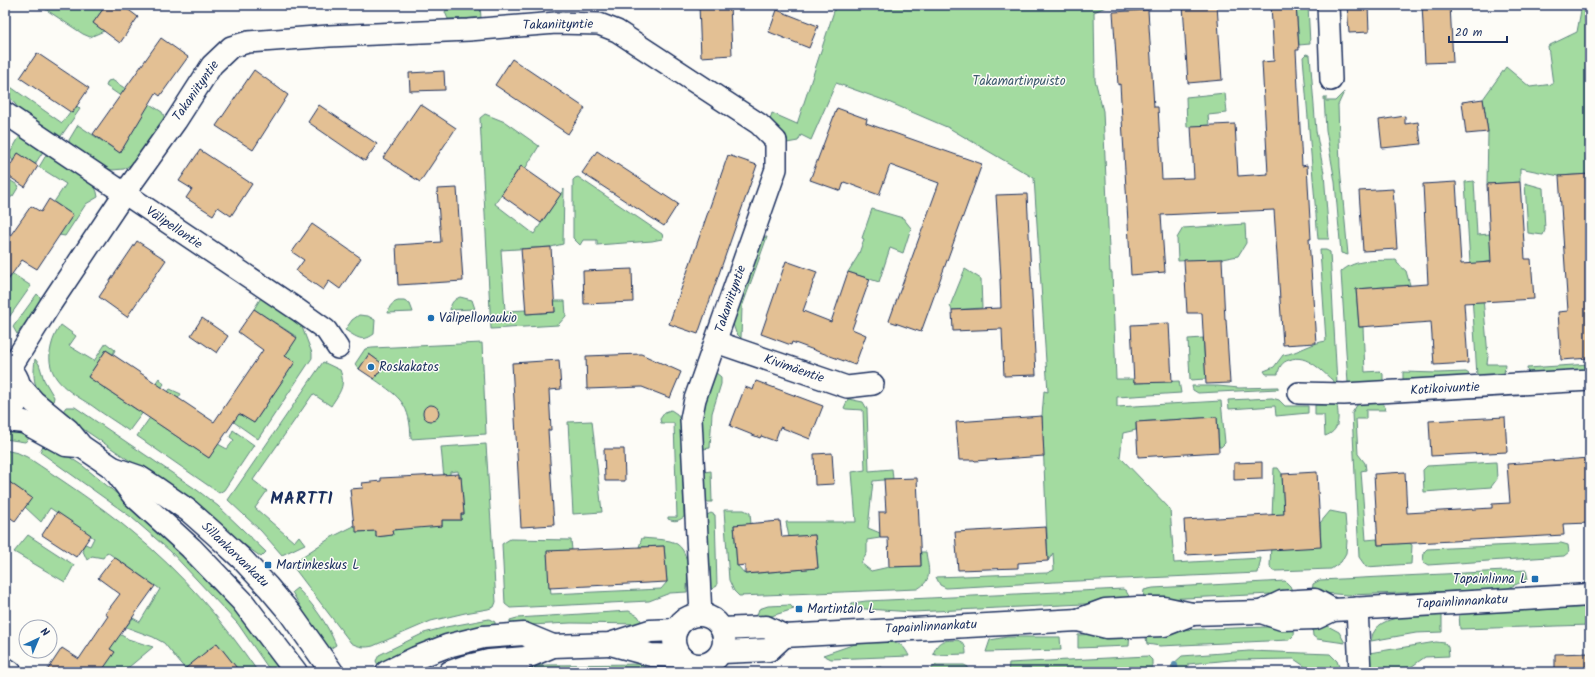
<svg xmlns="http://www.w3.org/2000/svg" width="1595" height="677" viewBox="0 0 1595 677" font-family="Kalam,sans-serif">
	<rect width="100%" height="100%" fill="#fdfcf7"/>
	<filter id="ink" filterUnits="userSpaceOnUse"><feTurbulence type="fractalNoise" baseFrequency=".025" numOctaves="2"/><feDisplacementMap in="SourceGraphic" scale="8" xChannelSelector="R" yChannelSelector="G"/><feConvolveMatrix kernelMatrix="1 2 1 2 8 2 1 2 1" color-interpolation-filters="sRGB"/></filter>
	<g filter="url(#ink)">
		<g fill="#a3dba0" stroke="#5f857f">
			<polygon points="39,5 106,5 93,23 104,31 90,37 83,34"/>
			<polygon points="455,5 480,5 481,18 448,19 445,12 446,10 455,9"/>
			<polygon points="836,5 1110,5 1094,12 1095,80 1103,111 1110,272 1112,272 1116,379 1134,379 1134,383 1179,381 1181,393 1117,397 1117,407 1221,401 1225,443 1221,447 1219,447 1217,417 1136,422 1136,430 1123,433 1120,457 1170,509 1174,563 1261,558 1258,573 1055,582 946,588 940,585 936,577 1047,573 1054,570 1053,553 1048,561 1042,416 1044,391 1048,392 1034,178 949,128 886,101 836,83 811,140 801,135 798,141 787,143 782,132 770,120 772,113 797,124"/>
			<polygon points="1296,5 1308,5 1310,44 1299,45"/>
			<polygon points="1582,5 1590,5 1590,174 1559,176 1520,168 1520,182 1487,184 1488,132 1483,99 1506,67 1530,87 1553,84 1548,46 1577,32"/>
			<polygon points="1306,54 1310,55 1316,131 1324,173 1329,239 1318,239 1303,57"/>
			<polygon points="112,80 162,112 164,116 164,119 135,162 124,169 112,170 102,167 70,145 69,140 78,125 120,153 144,112 106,86 108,81"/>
			<polygon points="5,83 62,123 70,112 73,113 77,106 80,109 59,139 22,113 5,91"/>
			<polygon points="1344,92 1338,105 1340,167 1348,255 1341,253 1335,182 1326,130 1324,97 1326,97 1326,101 1335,101"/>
			<polygon points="1225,93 1227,113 1208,115 1209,125 1187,127 1186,97"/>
			<polygon points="485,114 505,122 539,146 525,169 520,167 495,204 534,234 564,189 563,244 551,247 501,250 505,311 526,310 527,314 555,312 554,301 565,301 566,316 558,325 491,329 480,118"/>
			<polygon points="21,134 44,150 35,164 18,153 13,161 9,155"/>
			<polygon points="48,152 94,185 97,192 98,197 86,204 65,236 59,235 73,215 54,202 66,184 39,167"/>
			<polygon points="5,177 19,186 13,196 5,201"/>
			<polygon points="578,177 662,234 663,237 662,239 652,241 597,245 597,240 583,240 580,245 573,238 573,180 575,178"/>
			<polygon points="1474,181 1477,235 1490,234 1492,261 1480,263 1488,356 1487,364 1505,364 1504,376 1477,376 1465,182"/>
			<polygon points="1525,183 1543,188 1545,230 1543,235 1528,233"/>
			<polygon points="872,209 903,218 911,228 903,253 890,248 879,282 848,272 858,256 864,239 862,238"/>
			<polygon points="1245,224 1246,243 1238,256 1222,259 1178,261 1177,238 1183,228"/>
			<polygon points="762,237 767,237 742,307 741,338 736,333 732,321"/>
			<path d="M 1320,250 L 1326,250 L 1330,252 L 1337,384 C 1324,374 1307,352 1289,360 C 1282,362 1279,367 1278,374 L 1266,374 L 1264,371 L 1274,367 L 1283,355 C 1298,353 1311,343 1326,341 Z"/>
			<path d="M 1397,260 L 1397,263 L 1406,271 L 1410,285 L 1356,289 L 1359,327 L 1363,327 L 1365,372 L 1380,371 L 1383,374 L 1383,382 L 1350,385 L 1348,383 L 1341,272 C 1355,258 1379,261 1397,260 Z"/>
			<polygon points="965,269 981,279 982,308 952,310 950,306"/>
			<polygon points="13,274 31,286 5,323 5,284"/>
			<polygon points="37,294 40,297 41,301 17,334 13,327"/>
			<polygon points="262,296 300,322 312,353 312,358 258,439 221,413 226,405 254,423 295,362 285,356 297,337 254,309"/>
			<path d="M 460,297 L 472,300 L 475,309 L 450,310 C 451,303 453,300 460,297 Z"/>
			<path d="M 398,301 L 404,301 L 410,304 L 413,312 L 388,313 C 389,306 392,303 398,301 Z"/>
			<path d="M 359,315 L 368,316 L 375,320 L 374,334 C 362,343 357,337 345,330 L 352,320 Z"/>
			<path d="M 61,325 L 76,336 L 69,346 L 94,361 L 106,343 L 115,350 L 113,354 L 106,350 L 88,377 L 137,410 L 159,378 L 164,384 L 129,431 C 116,422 103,414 91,405 C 68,391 44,378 51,347 C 53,338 56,332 61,325 Z"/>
			<polygon points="1203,338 1206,379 1190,380 1188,339"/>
			<path d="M 482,343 L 486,434 L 411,439 C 410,404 401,398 374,379 L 384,365 L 369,354 L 359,369 L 355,364 L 365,349 L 372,348 Z"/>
			<path d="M 35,359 L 39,364 L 44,380 L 54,397 L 53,402 L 50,408 C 35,388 32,384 35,359 Z"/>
			<path d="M 323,362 L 340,370 C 346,386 340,392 331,406 L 313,394 L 253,480 L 267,491 L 255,508 L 294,542 L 299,536 L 305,544 L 282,555 L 261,531 L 228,500 Z"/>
			<polygon points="1590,364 1590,370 1528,374 1527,368"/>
			<polygon points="715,372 721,377 721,384 712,413 710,448 703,449 702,421 708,390"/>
			<polygon points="1403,372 1438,373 1466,372 1469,374 1469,377 1403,382"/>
			<polygon points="1192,386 1218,386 1239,388 1278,387 1278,389 1198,393 1193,390"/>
			<polygon points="170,389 181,394 160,425 209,458 218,444 227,449 234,440 230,437 233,430 254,445 224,490 219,493 137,436"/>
			<polygon points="1272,398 1279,400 1285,406 1308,406 1308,413 1276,416 1275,406 1229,409 1228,400"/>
			<path d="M 848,399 L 863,402 L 867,409 L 869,471 L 892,469 L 893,479 L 873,481 L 868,528 L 880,533 L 880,538 L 867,540 L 867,553 L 861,563 L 871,571 L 889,567 L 921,566 L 921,552 L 926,552 C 928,568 934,580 917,589 L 739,596 L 734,591 L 729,580 L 724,510 L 744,510 L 750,513 L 751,524 L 734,525 L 737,565 L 745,574 L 818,568 L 815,535 L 789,537 L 786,522 L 856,522 L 852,472 L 865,470 L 863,410 L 846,409 L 844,408 Z"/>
			<polygon points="1382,400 1386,410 1366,410 1366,419 1356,419 1358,454 1365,463 1366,470 1361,471 1366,540 1377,539 1378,545 1409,543 1412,545 1411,564 1366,567 1359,557 1352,413 1359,402"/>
			<path d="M 1315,405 L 1337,405 C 1339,418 1340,431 1325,436 L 1324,415 L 1315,415 Z"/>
			<polygon points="66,407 75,407 197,490 218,506 266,552 261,557 139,467 61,414"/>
			<path d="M 671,410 L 677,414 L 681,422 L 684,517 C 678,521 675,522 668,519 L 668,517 L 677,517 L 674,423 L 661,423 L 660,419 L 665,412 Z"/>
			<polygon points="592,421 602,512 573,514 568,422"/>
			<polygon points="5,429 16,430 32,436 25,442 5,439"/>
			<polygon points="45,441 83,466 166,534 236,605 285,672 271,672 238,624 170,551 131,517 40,452"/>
			<path d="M 486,444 L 496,602 L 494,607 L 488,609 L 465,613 L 431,621 L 373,646 C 365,648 359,647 351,643 L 291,564 L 332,537 L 354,526 L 356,526 L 357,532 L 376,531 L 376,537 L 392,535 L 392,530 L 403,529 L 403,518 L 442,526 L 442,520 L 461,520 L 461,514 L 464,514 L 461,477 L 459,477 L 458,471 L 450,472 L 450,478 L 444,479 L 441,447 Z"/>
			<path d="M 5,450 L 18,453 L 27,457 C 63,481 100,505 133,533 C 181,572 223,621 258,672 L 240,672 L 217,643 L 185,669 L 164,643 L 153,637 L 126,627 L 133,618 L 140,622 L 160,589 L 107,552 L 103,558 L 92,556 L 87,560 L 82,549 L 85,544 L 90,546 L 94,538 L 50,508 L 41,522 L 25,507 L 31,498 L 5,479 Z"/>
			<polygon points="1496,462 1497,479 1491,487 1424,492 1423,470 1427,466"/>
			<polygon points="1274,468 1278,468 1282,474 1286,548 1321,546 1320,523 1330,511 1345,514 1347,541 1346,553 1341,562 1331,569 1277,571 1273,571 1270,567"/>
			<polygon points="711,471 712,502 705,502 704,472"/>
			<polygon points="711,513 715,515 717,586 710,590 705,516"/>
			<polygon points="28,535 74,565 65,582 14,552"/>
			<path d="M 642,538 C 651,539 661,539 670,541 C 692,547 687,574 687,592 L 670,593 L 649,601 L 510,608 L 505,604 L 502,544 L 510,539 L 571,540 L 572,550 L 547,552 L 551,594 L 661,589 L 667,582 L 664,546 L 639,547 Z"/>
			<polygon points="1561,543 1568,545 1569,552 1564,556 1428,565 1423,562 1424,552 1427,549"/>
			<polygon points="1526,570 1528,579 1506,589 1348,595 1312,592 1313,584 1320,580"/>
			<polygon points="1285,581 1290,586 1293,593 1143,600 1144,590 1153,588"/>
			<path d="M 297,588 C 313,604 327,623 336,645 L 327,651 L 292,592 Z"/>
			<polygon points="1123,589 1126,591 1130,598 1127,602 913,612 850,608 852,603 866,601"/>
			<polygon points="790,605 794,609 755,621 759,609 768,606"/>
			<polygon points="1590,607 1590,625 1460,629 1459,614"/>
			<polygon points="629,611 638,616 643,624 571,623 510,626 510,620 517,618"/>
			<path d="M 1442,614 L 1442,632 L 1416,633 L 1371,641 C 1372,638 1372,634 1374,632 C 1383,613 1424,616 1442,614 Z"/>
			<polygon points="489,619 495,622 495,627 422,645 378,665 376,661 379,655 424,633 446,627"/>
			<polygon points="1324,624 1339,632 1345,643 1317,639 1313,636 1312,626"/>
			<polygon points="1295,626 1294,635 1289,640 1160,646 1147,644 1145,631"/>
			<polygon points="116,632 128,639 153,647 123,672 101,672 114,652 108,648"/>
			<polygon points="1130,632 1129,646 1078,648 1078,635"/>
			<polygon points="1007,637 1060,637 1061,650 986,652 990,640"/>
			<path d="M 957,640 C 964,642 966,646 966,654 L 936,655 L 933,654 C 939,639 942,641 957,640 Z"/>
			<path d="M 882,642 C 897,643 902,641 909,656 L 831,659 L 823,655 L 858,643 Z"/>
			<polygon points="1436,642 1445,643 1448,647 1449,656 1425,657 1404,672 1370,672 1369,653"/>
			<polygon points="1249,651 1330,654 1337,661 1341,672 1313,672 1294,659 1231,660 1188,664 1188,672 1170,672 1172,665 1182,656"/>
			<polygon points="1148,656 1152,660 1152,672 1008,672 1009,663"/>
			<polygon points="645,664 644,672 513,672 512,668 547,665"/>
			<polygon points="936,665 964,665 968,667 968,672 931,672 932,668"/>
			<polygon points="881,667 886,670 886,672 821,672"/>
		</g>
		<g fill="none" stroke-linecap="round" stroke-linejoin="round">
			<polyline stroke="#598eae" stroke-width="6" points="1175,665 1176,672"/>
		</g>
		<g fill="#e3c094" stroke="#1b2f5e">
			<polygon points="106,5 122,5 138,17 120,43 93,23"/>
			<polygon points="699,5 730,5 732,55 701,57"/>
			<polygon points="1183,5 1217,5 1222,80 1188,83"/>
			<polygon points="1271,5 1296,5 1299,50 1296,50 1302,166 1307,165 1311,239 1309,239 1316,343 1283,345 1274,210 1161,215 1165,272 1131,275 1120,84 1118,85 1113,12 1148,10 1154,107 1158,107 1162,179 1194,178 1191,126 1235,124 1238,176 1268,174 1262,62 1274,61"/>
			<polygon points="1347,5 1368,5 1369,32 1349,33"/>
			<polygon points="1422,5 1450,5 1453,62 1425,63"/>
			<polygon points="777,10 818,26 809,48 769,32"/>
			<polygon points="161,38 188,57 160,96 156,93 120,153 93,134"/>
			<polygon points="37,53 89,88 72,113 20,78"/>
			<polygon points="512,59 585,108 568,134 495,85"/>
			<polygon points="254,70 288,95 253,150 216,126"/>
			<polygon points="444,71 445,90 410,91 409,73"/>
			<polygon points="1483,99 1488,132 1466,134 1462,102"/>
			<polygon points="420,104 456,128 420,182 383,158"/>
			<polygon points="319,105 377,144 365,161 308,122"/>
			<polygon points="837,108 867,119 866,123 982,164 921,332 889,321 939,183 890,165 879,195 844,182 841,191 810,180"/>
			<polygon points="1405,116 1405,124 1418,122 1421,144 1382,148 1379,120"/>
			<polygon points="200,150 252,184 231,216 218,207 213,215 186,198 192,189 179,181"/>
			<polygon points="597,151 678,204 664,226 582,173"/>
			<polygon points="18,153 38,166 25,187 5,174"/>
			<polygon points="728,155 757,165 698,334 669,324"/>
			<polygon points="521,166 561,194 541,223 501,195"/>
			<polygon points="1590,174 1590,358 1561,360 1558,312 1568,311 1559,176"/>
			<polygon points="1456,182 1461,264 1491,262 1487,184 1520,182 1525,259 1531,259 1534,299 1464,303 1468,363 1434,365 1431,322 1359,327 1356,289 1428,284 1423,184"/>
			<polygon points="457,188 463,281 398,285 396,245 441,242 437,189"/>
			<polygon points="1393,189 1397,249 1363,251 1359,191"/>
			<polygon points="1027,194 1036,375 1004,376 1002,329 953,331 952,310 1001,308 1000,279 1001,279 996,195"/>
			<polygon points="49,199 73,215 37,269 22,260 5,284 5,243 31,206 41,212"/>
			<polygon points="312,224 361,258 340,289 329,281 323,290 296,271 304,260 292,252"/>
			<polygon points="137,241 166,260 127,317 99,297"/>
			<polygon points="551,247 555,312 526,314 521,249"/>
			<polygon points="1222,259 1225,320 1226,320 1230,383 1206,384 1202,313 1187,313 1184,260"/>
			<polygon points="786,261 817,272 803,311 831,322 848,272 870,279 852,329 866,335 855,365 792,342 791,345 761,334"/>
			<polygon points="632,269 633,302 584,304 583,271"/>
			<polygon points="254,309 297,338 285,356 295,362 254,423 239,414 209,458 88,377 106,350 214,422 263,350 238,332"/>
			<polygon points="202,318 228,336 217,353 191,335"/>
			<polygon points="1169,323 1172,382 1134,383 1131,325"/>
			<polygon points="369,354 384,365 374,379 359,369"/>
			<polygon points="641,354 681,372 670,398 642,387 587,389 586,356"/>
			<polygon points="559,360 561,389 549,390 551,430 548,430 554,525 521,527 512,363"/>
			<polygon points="756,381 823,406 810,439 780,427 775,441 761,436 760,438 730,426 745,387 753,390"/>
			<circle cx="431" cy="413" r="8"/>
			<polygon points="1042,416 1044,456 975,461 974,460 959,460 956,422"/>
			<polygon points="1217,417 1219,452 1138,457 1136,422"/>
			<polygon points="1505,417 1507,452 1431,456 1429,421"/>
			<polygon points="604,449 624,449 625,481 605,481"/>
			<polygon points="832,453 834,484 815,485 814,454"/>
			<polygon points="1590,458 1590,523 1563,524 1564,535 1378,545 1374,474 1405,472 1407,513 1492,508 1492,504 1510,503 1507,464"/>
			<polygon points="1262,462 1262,479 1234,480 1234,463"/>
			<polygon points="1317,472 1321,547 1186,555 1184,520 1284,514 1282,474"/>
			<polygon points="459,474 459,477 461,477 464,514 461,514 461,520 442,520 442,526 392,530 393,535 376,537 376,531 356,532 356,526 354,526 350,489 363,488 362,483 381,481 381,478"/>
			<polygon points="917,478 921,566 889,567 888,538 880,538 879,512 886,512 884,479"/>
			<polygon points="5,479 32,498 15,521 5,514"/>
			<polygon points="57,512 91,535 76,557 42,535"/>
			<polygon points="780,521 782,537 815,535 818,568 745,574 745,565 737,566 734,525"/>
			<polygon points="1046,527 1048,561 1018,563 1018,568 958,570 955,532"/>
			<polygon points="664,546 667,582 549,588 547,551"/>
			<polygon points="114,557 155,586 110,649 115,652 101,672 46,672 62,648 79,659 108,616 105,614 120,594 98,578"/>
			<polygon points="217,643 240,672 181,672"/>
			<polygon points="1590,653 1590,672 1555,672 1555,654"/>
		</g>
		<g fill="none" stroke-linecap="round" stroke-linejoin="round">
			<g stroke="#1b2f5e" stroke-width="24">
				<g id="street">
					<polyline points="1328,5 1331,80"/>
					<polyline points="5,113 298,310 326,330 338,348"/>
					<polyline points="716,342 847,387 873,384"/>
					<polyline points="10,369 50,305 124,194 176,121 212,65 231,47 248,42 329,36 469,30 556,23 599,24 617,31 759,124 776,141 776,169 695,399 691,419 701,615"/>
					<polyline points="1299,393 1344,394 1590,380"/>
					<polyline points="1357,608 1360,672"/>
					<polyline points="702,666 702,672"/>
					<polyline points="5,668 11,672"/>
				</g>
			</g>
			<g stroke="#1b2f5e" stroke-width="25">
				<g id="secondary">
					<path d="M 5,366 C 25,377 23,403 5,416"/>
					<polyline points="19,385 34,402 68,430 81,446 113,468 139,477 156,488 189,511 216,535 242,559 268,587 290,613 332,672"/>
					<polyline points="5,420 24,422 66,445 78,446"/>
					<polyline points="113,468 133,495 191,548 242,601 296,672"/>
					<polyline points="1261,612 1282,602 1315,600 1333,610"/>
					<circle cx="699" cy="640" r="25"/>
					<polyline points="1078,620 1105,610 1137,608 1164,608 1192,614 1261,612 1282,619 1316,618 1333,610 1590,595"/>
					<polyline points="722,629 766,627 784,636 1078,620 1107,627 1164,625 1192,614"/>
					<polyline points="610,644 651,655 679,656"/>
					<polyline points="722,652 769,650 784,636"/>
					<polyline points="387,672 416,658 447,646 483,637 524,634 553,646"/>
					<polyline points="450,672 464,667 489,661 525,658 553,646 610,644 650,631 676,630"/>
				</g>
			</g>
			<use href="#street" stroke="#fdfcf7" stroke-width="21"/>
			<use href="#secondary" stroke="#fdfcf7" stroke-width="22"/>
		</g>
	</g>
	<g fill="#1f6fb2" stroke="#fdfcf7" stroke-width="1.5">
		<circle cx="431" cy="318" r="4"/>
		<circle cx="371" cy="367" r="4"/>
		<rect x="264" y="561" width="8" height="8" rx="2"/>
		<rect x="1531" y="575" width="8" height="8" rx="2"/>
		<rect x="795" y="605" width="8" height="8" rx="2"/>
	</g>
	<g text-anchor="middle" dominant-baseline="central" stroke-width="3" stroke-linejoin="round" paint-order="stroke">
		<g font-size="13" fill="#1b2f5e" stroke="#fdfcf7">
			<text transform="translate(558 25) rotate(-1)">Takaniityntie</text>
			<text transform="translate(196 91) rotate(-55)">Takaniityntie</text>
			<text transform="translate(174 228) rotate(34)">Välipellontie</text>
			<text transform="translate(731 299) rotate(-71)">Takaniityntie</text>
			<text transform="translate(794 369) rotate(19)">Kivimäentie</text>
			<text transform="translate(1445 389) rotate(-3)">Kotikoivuntie</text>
			<text transform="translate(235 555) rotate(44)">Sillankorvankatu</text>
			<text transform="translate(1462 602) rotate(-3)">Tapainlinnankatu</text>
			<text transform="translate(931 627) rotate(-3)">Tapainlinnankatu</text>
		</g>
		<g font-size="13" fill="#3d5a6e" stroke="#fdfcf7">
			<text x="1019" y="81">Takamartinpuisto</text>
		</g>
		<g font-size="13" fill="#1b2f5e" stroke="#fdfcf7" text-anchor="start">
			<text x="439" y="318">Välipellonaukio</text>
			<text x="379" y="367">Roskakatos</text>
			<text x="276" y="565">Martinkeskus L</text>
			<text x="1527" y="579" text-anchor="end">Tapainlinna L</text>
			<text x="807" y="609">Martintalo L</text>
		</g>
		<g font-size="17" font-weight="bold" letter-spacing="1" fill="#1b2f5e" stroke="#fdfcf7">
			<text x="302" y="499">MARTTI</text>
		</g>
	</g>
	<rect width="1595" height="677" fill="none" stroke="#fdfcf7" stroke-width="20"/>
	<rect x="10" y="10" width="1575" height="657" fill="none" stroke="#1b2f5e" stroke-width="1.5" filter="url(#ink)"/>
	<g transform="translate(38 639) rotate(44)"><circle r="19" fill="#fdfcf7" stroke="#a3aaba"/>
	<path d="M0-3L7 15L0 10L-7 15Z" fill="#1f6fb2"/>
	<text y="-6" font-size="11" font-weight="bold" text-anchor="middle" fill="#1b2f5e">N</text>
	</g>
	<path d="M1449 36v6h58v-6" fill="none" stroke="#1b2f5e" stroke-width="2"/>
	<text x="1455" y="36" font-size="12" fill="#1b2f5e" stroke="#fdfcf7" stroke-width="3" paint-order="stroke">20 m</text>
</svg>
